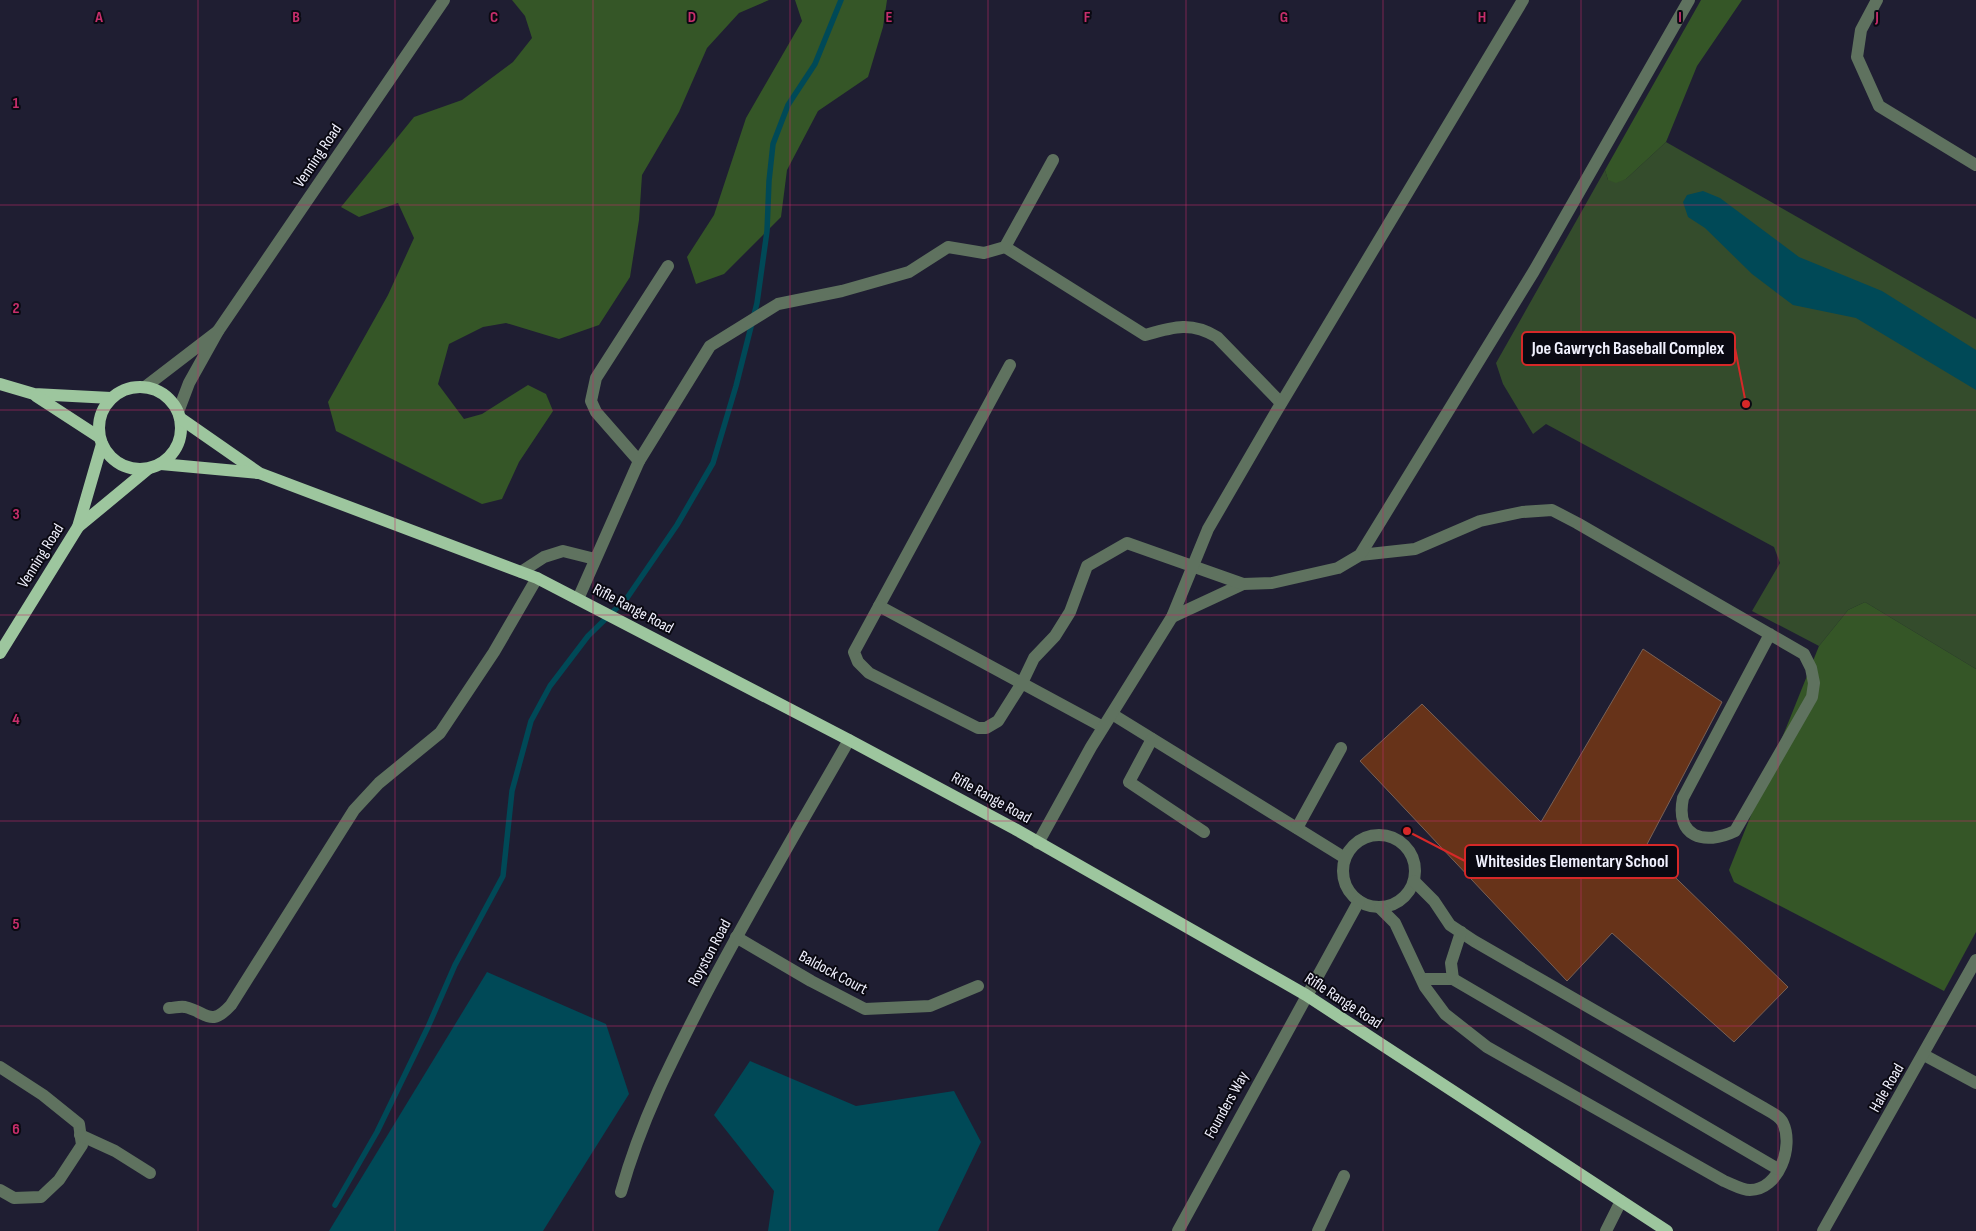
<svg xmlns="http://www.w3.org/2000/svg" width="1976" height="1231" viewBox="0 0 1976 1231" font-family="'Sofia Sans Condensed',sans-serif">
	<rect width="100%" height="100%" fill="#1f1e32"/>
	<polygon fill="#344c2c" points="1666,142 1976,319 1976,669 1865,602 1848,610 1819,646 1752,611 1780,563 1774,547 1546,424 1533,434 1503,384 1496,363 1605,170 1608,180 1626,179"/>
	<g fill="#355627">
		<polygon points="512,0 769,0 739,13 707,48 679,112 642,175 639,220 630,277 599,325 559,339 506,323 483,327 449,344 438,384 464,419 482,414 528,385 546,394 553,411 519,462 502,499 482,504 336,431 328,402 388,295 414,238 398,203 359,217 341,207 414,117 462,100 513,62 532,38 525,16"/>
		<polygon points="795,0 887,0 883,27 868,77 818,111 787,170 781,217 724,274 696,284 687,257 714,215 746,118 802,21"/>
		<polygon points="1701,0 1742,0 1697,66 1666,142 1626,179 1616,183 1608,180 1605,170"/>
		<polygon points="1865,602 1976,669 1976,932 1944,991 1734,882 1729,870 1819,646 1848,610"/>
	</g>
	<g fill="#004957">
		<polygon points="1703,191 1720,198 1799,257 1882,291 1976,350 1976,390 1856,318 1793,305 1752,274 1705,228 1688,217 1683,202 1687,195"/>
		<polygon points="487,972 606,1024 629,1094 543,1231 329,1231"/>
		<polygon points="750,1061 856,1106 954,1091 981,1142 938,1231 768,1231 774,1191 714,1115"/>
	</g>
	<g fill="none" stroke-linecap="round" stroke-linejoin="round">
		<polyline stroke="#004957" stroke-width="5.5" points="335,1205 377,1132 428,1027 455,965 503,876 512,791 531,721 550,686 588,636 627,598 677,525 713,463 736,386 757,303 767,231 769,181 773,144 788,105 815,64 841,0"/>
	</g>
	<polygon fill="#673319" stroke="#796156" points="1643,649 1722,702 1645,848 1788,987 1734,1042 1612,933 1567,981 1360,761 1422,704 1541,822"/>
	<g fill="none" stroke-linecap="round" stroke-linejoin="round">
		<g stroke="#5f725f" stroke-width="12">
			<polyline points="1877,0 1861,30 1857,57 1879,106 1976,165"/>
			<path d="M 1005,247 L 1145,335 C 1173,327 1191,321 1217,337 L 1281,403"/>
			<polyline points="218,331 444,0"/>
			<polyline points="145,387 218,331 189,383 178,412"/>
			<polyline points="639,461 710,346 778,304 842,291 909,272 948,247 984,253 1005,247 1053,160"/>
			<path d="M 1360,555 L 1415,549 L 1480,521 L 1522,512 L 1552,510 L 1577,523 L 1804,654 L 1811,668 L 1814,683 L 1812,697 L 1735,831 C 1704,846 1675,837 1683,798 L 1770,634"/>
			<polyline points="521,572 544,557 563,551 595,559"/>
			<polyline points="578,599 639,461 596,412 591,401 596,378 668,266"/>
			<polyline points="879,606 1010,365"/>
			<polyline points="1172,617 1243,584"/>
			<polyline points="1112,714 1345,858"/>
			<polyline points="1103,727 879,606 854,652 858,662 869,673 978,728 986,728 998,721 1022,683 1034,658 1055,636 1070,612 1087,566 1127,543 1243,584 1272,583 1338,568 1360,555 1534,271 1689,0"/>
			<polyline points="1152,739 1129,782 1204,832"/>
			<polyline points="1297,828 1341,748"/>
			<circle cx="1379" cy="871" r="36"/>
			<polyline points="1038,843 1091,747 1172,617 1208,529 1276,412 1523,0"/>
			<path d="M 1380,908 L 1395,923 L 1425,987 L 1445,1014 L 1487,1047 L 1724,1181 C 1732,1184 1742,1190 1750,1190 C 1779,1190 1794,1146 1783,1123 C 1780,1116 1769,1111 1762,1107 L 1474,941 L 1450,925 L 1434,901 L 1414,881"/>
			<polyline points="736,937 811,981 865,1009 930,1006 978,986"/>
			<polyline points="1422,979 1453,979 1778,1169"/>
			<polyline points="1453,979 1451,963 1461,932"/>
			<path d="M 169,1008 C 174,1008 180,1006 185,1007 C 207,1012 210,1028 231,1005 L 354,810 L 379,783 L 440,733 L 494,652 L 537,578"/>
			<polyline points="1924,1055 1976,1083"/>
			<polyline points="0,1067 43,1095 79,1124 82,1145 59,1180 41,1197 14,1198 0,1190"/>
			<polyline points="80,1135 115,1151 150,1173"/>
			<path d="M 621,1192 C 641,1120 672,1060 706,994 C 751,908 801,824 849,740"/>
			<polyline points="1178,1231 1359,901"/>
			<polyline points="1318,1231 1344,1176"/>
			<polyline points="1606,1231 1621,1201"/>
			<polyline points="1823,1231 1976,960"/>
		</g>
		<g stroke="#9dc69e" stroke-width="12">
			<polyline points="0,384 34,394 111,398"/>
			<circle cx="140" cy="428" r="41"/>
			<polyline points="36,396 99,437"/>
			<polyline points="180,418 259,473 537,578 849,740 1015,829 1306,995 1667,1231"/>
			<polyline points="161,464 258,473"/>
			<polyline points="78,527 148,469"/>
			<polyline points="0,653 78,527 102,444"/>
		</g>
	</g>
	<path fill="none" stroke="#c72e6b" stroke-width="1" stroke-opacity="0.55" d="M 198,0 L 198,1231M 395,0 L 395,1231M 593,0 L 593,1231M 790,0 L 790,1231M 988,0 L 988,1231M 1186,0 L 1186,1231M 1383,0 L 1383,1231M 1581,0 L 1581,1231M 1778,0 L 1778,1231M 0,205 L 1976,205M 0,410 L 1976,410M 0,615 L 1976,615M 0,821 L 1976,821M 0,1026 L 1976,1026"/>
	<g text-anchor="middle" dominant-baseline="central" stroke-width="4" stroke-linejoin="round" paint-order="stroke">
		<g font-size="16" fill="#f0f0fd" stroke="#0a0912">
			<text transform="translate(318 156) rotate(-56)">Venning Road</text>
			<text transform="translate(41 556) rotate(-58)">Venning Road</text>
			<text transform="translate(633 609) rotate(28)">Rifle Range Road</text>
			<text transform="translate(991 798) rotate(29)">Rifle Range Road</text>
			<text transform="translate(710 953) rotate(-62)">Royston Road</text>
			<text transform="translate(833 973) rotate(28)">Baldock Court</text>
			<text transform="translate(1343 1001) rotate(33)">Rifle Range Road</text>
			<text transform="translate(1887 1088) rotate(-60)">Hale Road</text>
			<text transform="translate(1227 1105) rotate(-61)">Founders Way</text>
		</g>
	</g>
	<g font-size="16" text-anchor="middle" font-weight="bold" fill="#c72e6b" stroke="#0a0912" stroke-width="4" stroke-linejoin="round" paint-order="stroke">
		<text x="99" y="22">A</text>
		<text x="296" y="22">B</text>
		<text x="494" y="22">C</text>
		<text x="692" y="22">D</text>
		<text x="889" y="22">E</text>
		<text x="1087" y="22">F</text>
		<text x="1284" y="22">G</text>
		<text x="1482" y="22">H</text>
		<text x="1680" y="22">I</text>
		<text x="1877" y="22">J</text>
		<text x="16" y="108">1</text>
		<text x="16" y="313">2</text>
		<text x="16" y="519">3</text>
		<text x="16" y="724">4</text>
		<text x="16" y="929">5</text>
		<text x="16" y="1134">6</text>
	</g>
	<path fill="none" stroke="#d62828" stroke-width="2" d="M1746 404L1735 348M1407 831L1465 861"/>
	<g fill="#d62828" stroke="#0a0912" stroke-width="2">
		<circle cx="1746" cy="404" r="5"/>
		<circle cx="1407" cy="831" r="5"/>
	</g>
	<g fill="#0a0912" stroke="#d62828" stroke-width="2">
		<rect x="1522" y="332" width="213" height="33" rx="5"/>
		<rect x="1465" y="845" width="213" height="33" rx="5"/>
	</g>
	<g font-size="18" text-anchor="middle" font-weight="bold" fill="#f0f0fd">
		<text x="1628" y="354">Joe Gawrych Baseball Complex</text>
		<text x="1572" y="867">Whitesides Elementary School</text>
	</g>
</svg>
